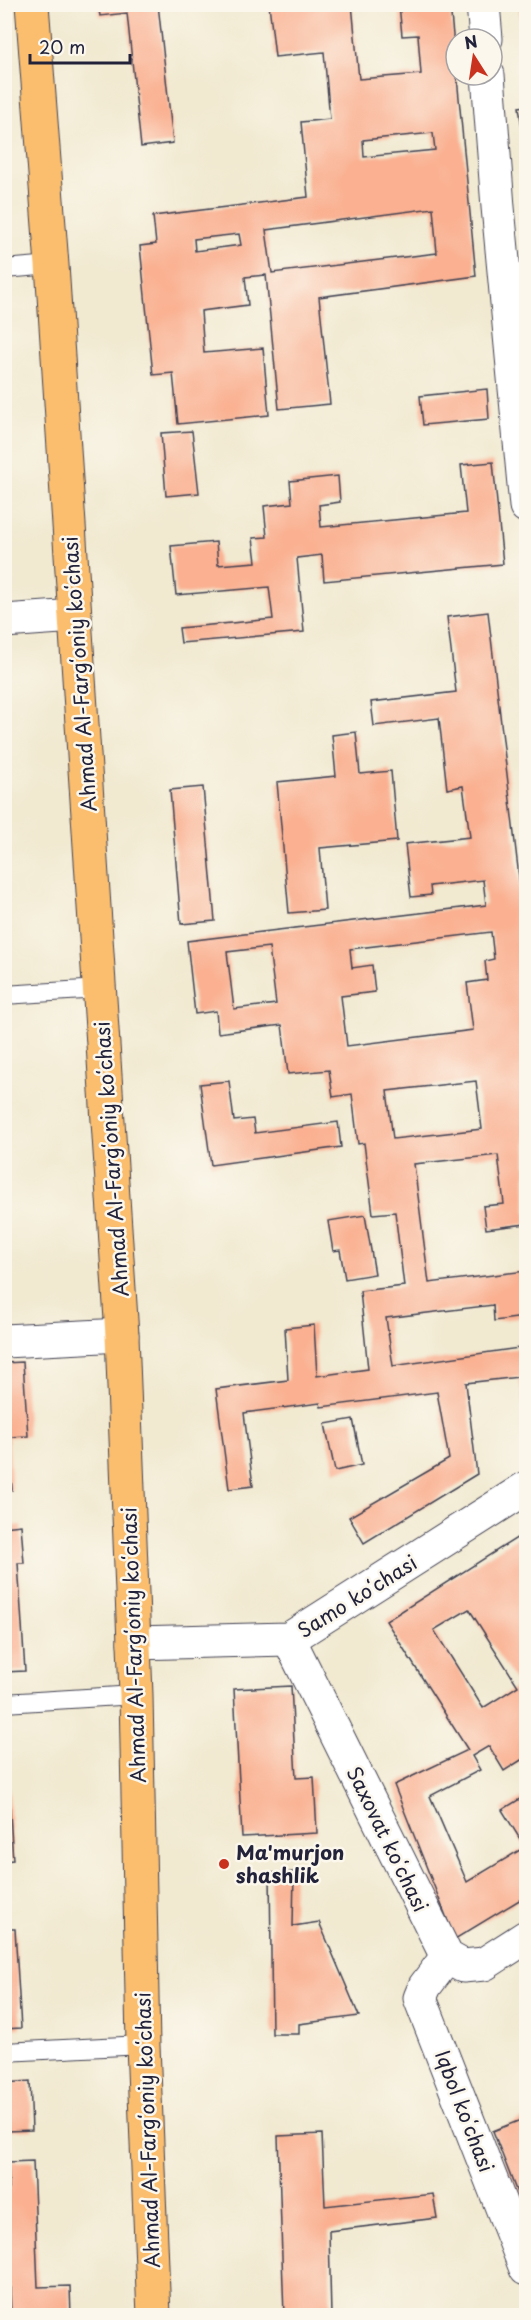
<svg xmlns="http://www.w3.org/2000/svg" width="531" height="2320" viewBox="0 0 531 2320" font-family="'Playpen Sans',sans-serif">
	<rect width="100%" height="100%" fill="#fbf7ec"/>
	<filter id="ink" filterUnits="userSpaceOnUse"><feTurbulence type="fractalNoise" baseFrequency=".0167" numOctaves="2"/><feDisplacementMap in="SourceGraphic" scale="12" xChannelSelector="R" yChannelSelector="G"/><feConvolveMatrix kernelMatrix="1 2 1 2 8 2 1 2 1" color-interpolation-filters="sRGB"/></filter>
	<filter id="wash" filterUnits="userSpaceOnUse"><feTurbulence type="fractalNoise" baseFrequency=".008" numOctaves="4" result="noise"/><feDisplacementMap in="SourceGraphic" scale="24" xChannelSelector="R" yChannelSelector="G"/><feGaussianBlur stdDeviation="1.35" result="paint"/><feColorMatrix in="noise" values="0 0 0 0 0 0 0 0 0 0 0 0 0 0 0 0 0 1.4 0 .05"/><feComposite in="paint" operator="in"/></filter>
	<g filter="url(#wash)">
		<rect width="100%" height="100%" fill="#f1e9d0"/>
		<g id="blocks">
			<g fill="#fab091" fill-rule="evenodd">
				<polygon points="98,4 158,4 173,143 141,147 127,13 100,16"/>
				<path d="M 269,4 L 352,4 L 359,79 L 421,74 L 418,35 L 402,36 L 399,4 L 450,4 L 476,276 L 319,297 L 330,404 L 279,409 L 266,275 L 245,277 L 248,305 L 201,311 L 204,353 L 263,348 L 269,415 L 178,424 L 173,373 L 153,375 L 140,246 L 156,244 L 153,216 L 308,197 L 301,122 L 330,119 L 324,52 L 275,57 ZM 433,133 L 435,150 L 364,157 L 363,140 ZM 433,208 L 437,253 L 272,273 L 266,230 ZM 239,234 L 241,245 L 195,251 L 194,239 Z"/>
				<polygon points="518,4 526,4 526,42 525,42"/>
				<polygon points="526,106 526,150 525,150 519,107"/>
				<polygon points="487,389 489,419 423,425 420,396"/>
				<polygon points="192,431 199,493 166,496 161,433"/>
				<polygon points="493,462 503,564 324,581 322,555 297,558 304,632 181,643 179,628 273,619 269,587 176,595 171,546 216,542 218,565 256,562 253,538 267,537 264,506 292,503 290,481 338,476 340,502 319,505 321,527 466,513 461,465"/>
				<path d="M 488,612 L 526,937 L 526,1224 L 486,1229 L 483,1206 L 504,1204 L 498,1155 L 414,1164 L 429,1283 L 526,1271 L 526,1326 L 524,1317 L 494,1321 L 493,1305 L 386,1318 L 393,1366 L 526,1347 L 526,1424 L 519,1377 L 466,1383 L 477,1474 L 364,1543 L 349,1517 L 449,1459 L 437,1392 L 321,1407 L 320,1403 L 244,1413 L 253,1486 L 229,1489 L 216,1389 L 288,1380 L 285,1328 L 314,1325 L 317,1376 L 368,1369 L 360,1291 L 404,1286 L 395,1212 L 373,1214 L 364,1143 L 358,1144 L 352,1094 L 333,1097 L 329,1070 L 288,1074 L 282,1025 L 218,1033 L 216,1011 L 195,1014 L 187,941 L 486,905 L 483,880 L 430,886 L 431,895 L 411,897 L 405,844 L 470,837 L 463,786 L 447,789 L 439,718 L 374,726 L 371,702 L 456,692 L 447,617 ZM 491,932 L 494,959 L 485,961 L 487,980 L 467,983 L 473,1030 L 347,1046 L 341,996 L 375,992 L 372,965 L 352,968 L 350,949 ZM 269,947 L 276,1004 L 234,1009 L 227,952 ZM 476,1081 L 482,1129 L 393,1139 L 387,1091 Z"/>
				<polygon points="356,732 360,774 391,771 397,841 320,848 325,910 289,913 277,782 336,776 332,735"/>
				<polygon points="203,787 215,921 181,924 170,790"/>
				<polygon points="229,1081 234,1121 253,1119 255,1133 338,1122 341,1147 211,1165 200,1084"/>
				<polygon points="365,1215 375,1274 345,1279 340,1250 333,1251 328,1221"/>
				<polygon points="23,1362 28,1436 8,1437 12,1490 4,1490 4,1363"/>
				<polygon points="353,1419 362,1465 335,1471 325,1424"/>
				<polygon points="21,1525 24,1563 18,1563 25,1671 4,1672 4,1527"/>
				<path d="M 526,1532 L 526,1571 L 521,1575 L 526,1583 L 526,1757 L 504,1771 L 489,1746 L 472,1756 L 480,1770 L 430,1796 L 467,1882 L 525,1847 L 502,1810 L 526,1795 L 526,1896 L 455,1939 L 394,1785 L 468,1750 L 386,1621 ZM 469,1609 L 518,1686 L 483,1708 L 434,1630 Z"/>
				<polygon points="291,1686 296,1778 314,1777 317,1833 242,1837 234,1689"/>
				<polygon points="7,1766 13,1860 4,1861 4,1767"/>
				<polygon points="294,1872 293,1926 319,1922 359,2016 299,2024 299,2034 272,2034 270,1873"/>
				<polygon points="4,1929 15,1929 21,2028 4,2029"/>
				<polygon points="30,2081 32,2130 7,2131 5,2083"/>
				<polygon points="523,2119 526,2128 526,2201 521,2203 493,2131"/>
				<polygon points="322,2134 325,2206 433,2194 437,2218 329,2231 331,2316 284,2316 278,2136"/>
				<polygon points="33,2161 38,2287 70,2286 71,2316 11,2316 10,2288 4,2289 4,2190 9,2189 8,2162"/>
			</g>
		</g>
	</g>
	<g filter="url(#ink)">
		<use href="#blocks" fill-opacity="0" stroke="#414051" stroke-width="1.5"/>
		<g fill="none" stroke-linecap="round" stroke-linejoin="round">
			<g stroke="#414051" stroke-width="20">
				<g id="service">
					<polyline points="4,269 52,265"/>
					<polyline points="4,995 100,989"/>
					<polyline points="4,1703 136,1695"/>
					<polyline points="4,2052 143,2045"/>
				</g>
			</g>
			<g stroke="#414051" stroke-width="35">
				<g id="minor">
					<polyline points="483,4 486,39"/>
					<polyline points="488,75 498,207 526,506"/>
					<polyline points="4,621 75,616"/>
					<polyline points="4,1341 122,1335"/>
					<polyline points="289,1639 447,1957 463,1966 484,1964 526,1937"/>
					<polyline points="134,1643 289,1639 526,1488"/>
					<polyline points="447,1957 425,1986 420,1998 526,2269"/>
				</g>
			</g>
			<g stroke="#414051" stroke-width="35">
				<polyline id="primary" points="32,4 52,265 122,1335 136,1695 143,2045 154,2316"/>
			</g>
			<use href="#service" stroke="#fff" stroke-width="18"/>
			<use href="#minor" stroke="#fff" stroke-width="33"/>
			<use href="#primary" stroke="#fabe6e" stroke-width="33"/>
		</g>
	</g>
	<circle fill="#c8321e" stroke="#fbf7ec" stroke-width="2" cx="224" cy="1864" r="6"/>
	<g text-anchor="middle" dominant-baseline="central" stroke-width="5" stroke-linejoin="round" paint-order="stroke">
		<g font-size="20" fill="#22223b" stroke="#fbf7ec">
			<text transform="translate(79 674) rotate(-94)">Ahmad Al-Fargʻoniy koʻchasi</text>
			<text transform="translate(111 1159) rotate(-94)">Ahmad Al-Fargʻoniy koʻchasi</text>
			<text transform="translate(357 1596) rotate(-32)">Samo koʻchasi</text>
			<text transform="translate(133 1645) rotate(-92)">Ahmad Al-Fargʻoniy koʻchasi</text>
			<text transform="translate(388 1839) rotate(64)">Saxovat koʻchasi</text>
			<text transform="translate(465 2111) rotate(69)">Iqbol koʻchasi</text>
			<text transform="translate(147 2130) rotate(-92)">Ahmad Al-Fargʻoniy koʻchasi</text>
		</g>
		<g font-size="20" font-weight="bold" fill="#22223b" stroke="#fbf7ec" text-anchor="start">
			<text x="236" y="1852">Ma'murjon<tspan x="236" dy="23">shashlik</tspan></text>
		</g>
	</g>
	<rect width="531" height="2320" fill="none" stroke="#fbf7ec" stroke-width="24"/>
	<g transform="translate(474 57) rotate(348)"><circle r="28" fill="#fbf7ec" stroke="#a4a2a5" stroke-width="1.5"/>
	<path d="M0-4.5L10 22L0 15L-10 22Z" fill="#c8321e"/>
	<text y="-9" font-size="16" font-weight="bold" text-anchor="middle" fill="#22223b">N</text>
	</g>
	<path d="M30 54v9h100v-9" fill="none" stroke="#22223b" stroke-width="3"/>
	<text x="39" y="54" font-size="18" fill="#22223b" stroke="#fbf7ec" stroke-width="4.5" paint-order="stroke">20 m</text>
</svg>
